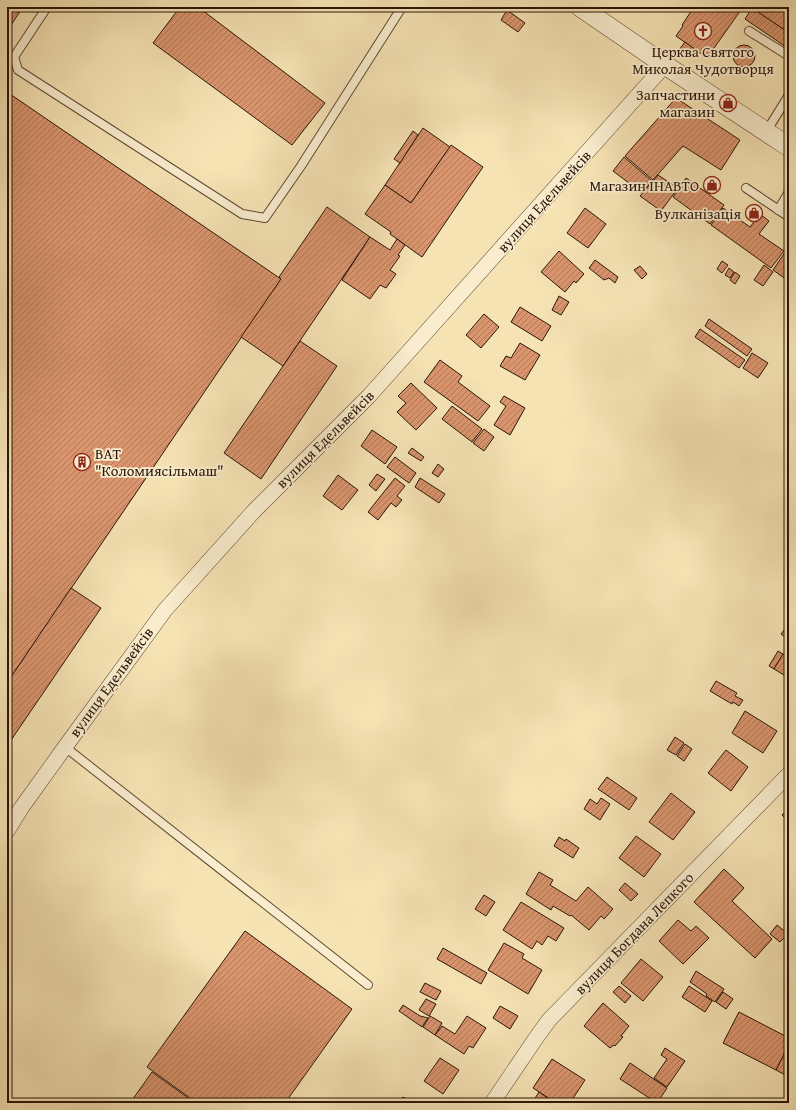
<svg xmlns="http://www.w3.org/2000/svg" width="796" height="1110" viewBox="0 0 796 1110" font-family="'Gentium Book Plus',serif">
	<defs>
		<pattern id="building-hatch" width="6" height="6" patternUnits="userSpaceOnUse"><rect width="6" height="6" fill="#da956e"/><path d="M-1 1l2-2M0 6l6-6M5 7l2-2" fill="none" stroke="#b17858"/></pattern>
	</defs>
	<rect width="100%" height="100%" fill="#f6e3b4"/>
	<filter id="stains"><feTurbulence type="fractalNoise" baseFrequency=".005" numOctaves="4"/><feColorMatrix values="0 0 0 0 .2 0 0 0 0 .09 0 0 0 0 .02 0 0 0 .5 -.17"/></filter>
	<radialGradient id="worn" r=".72"><stop offset=".6" stop-color="#630" stop-opacity="0"/><stop offset="1" stop-color="#630" stop-opacity=".3"/></radialGradient>
	<g fill="url(#building-hatch)" stroke="#2a1508">
		<polygon points="7,7 23,7 7,31"/>
		<polygon points="180,7 198,7 325,103 292,145 153,43"/>
		<polygon points="694,7 743,7 707,58 676,36 683,26 682,25"/>
		<polygon points="753,7 789,7 789,33 752,8"/>
		<polygon points="752,8 789,33 789,49 745,19"/>
		<polygon points="507,10 525,23 518,32 501,20"/>
		<polygon points="685,42 696,50 691,58 679,50"/>
		<circle cx="744" cy="56" r="11"/>
		<polygon points="7,92 281,279 7,683"/>
		<polygon points="676,98 740,140 721,170 683,146 653,180 625,156"/>
		<polygon points="423,128 450,147 411,203 385,185"/>
		<polygon points="413,131 418,135 400,163 394,159"/>
		<polygon points="451,145 483,167 422,257 390,234 391,232 365,214 385,185 411,203"/>
		<polygon points="624,157 652,181 642,193 613,171"/>
		<polygon points="658,175 678,188 661,211 640,196"/>
		<polygon points="686,178 724,205 710,224 673,197"/>
		<polygon points="327,207 370,237 283,366 241,337 281,279 279,277"/>
		<polygon points="585,208 606,224 588,248 567,233"/>
		<polygon points="723,208 750,227 760,214 769,221 759,234 784,251 771,268 711,225"/>
		<polygon points="370,237 390,250 397,239 405,245 398,255 400,256 390,270 396,274 386,288 380,285 370,299 342,280"/>
		<polygon points="559,251 584,274 576,283 574,281 565,292 541,272"/>
		<polygon points="786,251 789,254 789,277 787,280 773,270"/>
		<polygon points="595,260 618,277 615,283 609,278 604,280 589,268"/>
		<polygon points="722,261 728,265 722,273 717,269"/>
		<polygon points="764,265 773,272 763,286 754,280"/>
		<polygon points="640,266 647,274 642,279 634,270"/>
		<polygon points="729,268 734,272 730,278 725,275"/>
		<polygon points="735,272 740,276 735,284 730,280"/>
		<polygon points="559,296 569,302 561,315 552,310"/>
		<polygon points="520,307 551,326 542,341 511,322"/>
		<polygon points="484,314 499,327 481,348 466,335"/>
		<polygon points="709,319 752,349 747,356 705,326"/>
		<polygon points="700,329 745,360 739,368 695,337"/>
		<polygon points="300,341 337,366 261,479 224,453"/>
		<polygon points="520,343 540,355 525,380 500,366 506,356 511,358"/>
		<polygon points="752,353 768,363 758,378 743,368"/>
		<polygon points="440,360 462,376 458,382 490,406 478,421 424,382"/>
		<polygon points="411,383 437,408 416,430 397,412 406,403 398,396"/>
		<polygon points="504,396 525,408 510,435 494,425 506,406 500,402"/>
		<polygon points="452,406 482,429 472,442 442,419"/>
		<polygon points="484,429 494,437 484,451 473,443"/>
		<polygon points="372,430 397,447 385,464 361,446"/>
		<polygon points="412,448 424,457 421,461 408,453"/>
		<polygon points="395,457 416,473 409,483 387,467"/>
		<polygon points="438,464 444,469 438,477 432,473"/>
		<polygon points="377,474 385,479 376,491 369,485"/>
		<polygon points="338,475 358,490 342,510 323,496"/>
		<polygon points="395,478 405,486 397,496 402,500 396,507 391,503 378,520 368,512"/>
		<polygon points="420,478 445,494 439,503 415,487"/>
		<polygon points="71,588 101,608 7,746 7,683"/>
		<polygon points="789,624 789,640 781,634"/>
		<polygon points="778,651 783,654 774,669 769,666"/>
		<polygon points="783,654 789,657 789,678 774,669"/>
		<polygon points="716,681 737,693 735,696 743,700 739,706 733,702 732,704 710,691"/>
		<polygon points="745,711 777,731 763,753 732,733"/>
		<polygon points="675,737 684,743 676,755 667,750"/>
		<polygon points="685,744 692,749 684,761 677,756"/>
		<polygon points="726,750 748,767 731,791 708,773"/>
		<polygon points="607,777 637,798 629,810 598,789"/>
		<polygon points="671,793 695,812 673,840 649,822"/>
		<polygon points="601,798 610,804 600,820 584,809 590,799 597,804"/>
		<polygon points="789,808 789,822 782,815"/>
		<polygon points="636,836 661,854 644,877 619,858"/>
		<polygon points="559,837 565,841 566,839 579,848 573,858 554,846"/>
		<polygon points="724,869 744,888 732,901 772,939 755,958 694,902"/>
		<polygon points="539,872 553,880 550,885 576,901 588,887 613,909 604,919 601,916 589,930 571,915 570,916 553,906 551,910 526,894"/>
		<polygon points="625,883 638,894 631,901 619,890"/>
		<polygon points="484,895 495,902 486,916 475,909"/>
		<polygon points="521,902 564,928 556,941 548,936 542,945 537,941 532,949 503,930"/>
		<polygon points="678,920 691,931 696,926 709,938 683,964 659,941"/>
		<polygon points="777,925 788,934 780,942 770,934"/>
		<polygon points="245,931 352,1009 285,1103 197,1103 147,1067"/>
		<polygon points="504,943 524,954 522,958 542,970 528,994 488,970"/>
		<polygon points="443,948 487,973 481,984 437,959"/>
		<polygon points="641,959 663,977 643,1001 621,983"/>
		<polygon points="696,971 724,989 715,1002 706,996 707,994 690,982"/>
		<polygon points="425,983 441,991 436,1000 420,992"/>
		<polygon points="619,986 631,996 625,1003 613,992"/>
		<polygon points="689,986 712,1001 705,1012 682,997"/>
		<polygon points="723,992 733,999 726,1009 716,1002"/>
		<polygon points="426,999 436,1004 429,1016 419,1010"/>
		<polygon points="603,1003 629,1026 621,1036 623,1037 615,1046 614,1045 610,1048 584,1026"/>
		<polygon points="403,1005 420,1016 428,1018 422,1027 399,1011"/>
		<polygon points="500,1006 518,1016 510,1029 493,1018"/>
		<polygon points="739,1012 789,1038 789,1045 776,1070 723,1043"/>
		<polygon points="430,1016 442,1023 435,1035 423,1027"/>
		<polygon points="467,1016 486,1028 473,1048 469,1046 464,1054 435,1035 442,1026 455,1034"/>
		<polygon points="789,1045 789,1077 776,1070"/>
		<polygon points="665,1048 685,1061 667,1087 654,1078 667,1059 661,1055"/>
		<polygon points="440,1058 459,1070 443,1094 424,1081"/>
		<polygon points="552,1059 585,1080 570,1103 556,1103 533,1088"/>
		<polygon points="630,1063 667,1088 657,1103 620,1079"/>
		<polygon points="152,1072 195,1103 130,1103"/>
		<polygon points="539,1092 555,1103 532,1103"/>
		<polygon points="403,1097 412,1103 396,1103 398,1099 400,1100"/>
	</g>
	<g fill="none" stroke-linecap="round" stroke-linejoin="round">
		<g stroke="#5d4833" stroke-width="10">
			<g id="service">
				<polyline points="47,7 14,57 18,70 242,214 265,218 301,166 402,7"/>
				<polyline points="749,31 789,56"/>
				<polyline points="766,132 789,95"/>
				<polyline points="746,188 789,217"/>
				<polyline points="778,210 789,192"/>
				<polyline points="65,747 368,985"/>
			</g>
		</g>
		<g stroke="#5d4833" stroke-width="16">
			<g id="minor">
				<polyline points="7,831 22,807 65,747 165,610 254,511 369,396 665,65"/>
				<polyline points="492,1103 536,1038 549,1020 789,774"/>
			</g>
		</g>
		<g stroke="#5d4833" stroke-width="20">
			<polyline id="tertiary" points="580,7 665,65 789,147"/>
		</g>
		<use href="#service" stroke="#f9edce" stroke-width="8"/>
		<use href="#minor" stroke="#f9edce" stroke-width="15"/>
		<use href="#tertiary" stroke="#f9edce" stroke-width="19"/>
	</g>
	<defs>
		<g id="church-ring" transform="scale(0.9)"><circle r="9.5" fill="#f9edce" stroke="#8f2418" stroke-width="1.5"/><path d="M-1.2-6h2.4v3.5h3.3v2.4h-3.3V6h-2.4V-.1h-3.3v-2.4h3.3Z" fill="#8f2418"/></g>
		<g id="shop-ring" transform="scale(0.9)"><circle r="9.5" fill="#f9edce" stroke="#8f2418" stroke-width="1.5"/><path d="M-5-2.5h2.3a2.7 3.5 0 0 1 5.4 0H5L5.5 6h-11ZM-1.5-2.5h3a1.5 2.3 0 0 0-3 0Z" fill="#8f2418"/></g>
		<g id="building-ring" transform="scale(0.9)"><circle r="9.5" fill="#f9edce" stroke="#8f2418" stroke-width="1.5"/><path d="M-4-6H4V6H1V3H-1V6H-4ZM-2.5-4.3h1.7v1.8h-1.7ZM.8-4.3h1.7v1.8H.8ZM-2.5-1h1.7V.8h-1.7ZM.8-1h1.7V.8H.8Z" fill="#8f2418"/></g>
	</defs>
	<g fill-rule="evenodd">
		<use href="#church-ring" x="703" y="31"/>
		<use href="#shop-ring" x="728" y="103"/>
		<use href="#shop-ring" x="712" y="185"/>
		<use href="#shop-ring" x="754" y="213"/>
		<use href="#building-ring" x="82" y="462"/>
	</g>
	<g text-anchor="middle" dominant-baseline="central" stroke-width="3.5" stroke-linejoin="round" paint-order="stroke">
		<g font-size="15" fill="#2a1508" stroke="#f9edce" text-anchor="end">
			<text x="703" y="51" text-anchor="middle">Церква Святого<tspan x="703" dy="17">Миколая Чудотворця</tspan></text>
			<text x="715" y="94">Запчастини<tspan x="715" dy="17">магазин</tspan></text>
			<text x="699" y="185">Магазин ІНАВТО</text>
			<text x="741" y="213">Вулканізація</text>
			<text x="95" y="453" text-anchor="start">ВАТ<tspan x="95" dy="17">"Коломиясільмаш"</tspan></text>
		</g>
		<g font-size="15" fill="#2a1508" stroke="#f9edce">
			<text transform="translate(544 201) rotate(-48)">вулиця Едельвейсів</text>
			<text transform="translate(325 439) rotate(-45)">вулиця Едельвейсів</text>
			<text transform="translate(111 682) rotate(-54)">вулиця Едельвейсів</text>
			<text transform="translate(634 933) rotate(-46)">вулиця Богдана Лепкого</text>
		</g>
	</g>
	<rect width="796" height="1110" fill="none" stroke="#f6e3b4" stroke-width="24"/>
	<rect x="8" y="8" width="780" height="1094" fill="none" stroke="#2a1508" stroke-width="2"/>
	<rect x="12" y="12" width="772" height="1086" fill="none" stroke="#2a1508"/>
	<rect width="100%" height="100%" filter="url(#stains)"/>
	<rect width="100%" height="100%" fill="url(#worn)"/>
</svg>
